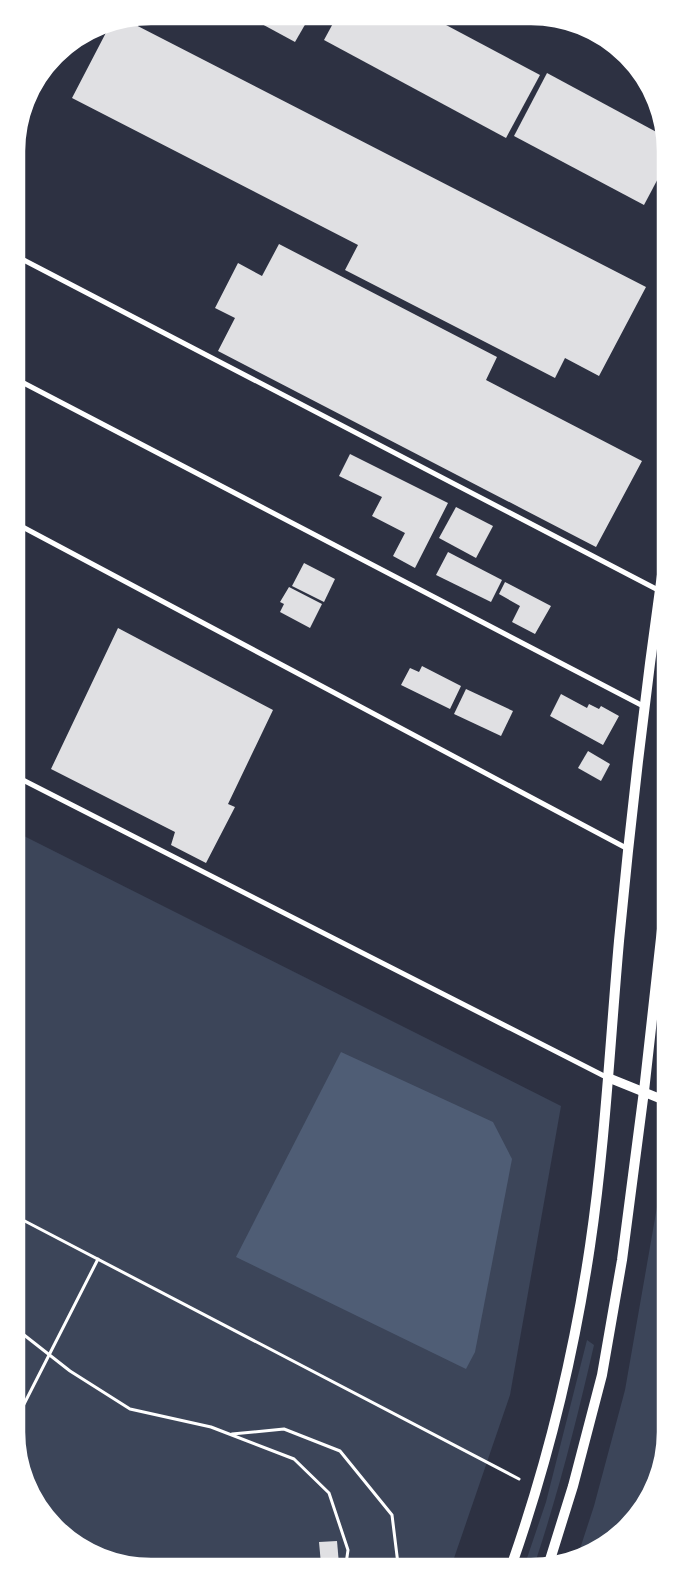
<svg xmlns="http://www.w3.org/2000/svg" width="682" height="1583" viewBox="0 0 682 1583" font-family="'Golos Text',sans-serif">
	<rect width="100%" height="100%" fill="#2d3142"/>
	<g fill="#3c4559">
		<polygon points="18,833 561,1106 510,1395 452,1564 124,1565 61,1534 20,1468"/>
		<polygon points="666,1181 667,1442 639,1515 606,1545 577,1558 594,1506 625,1390 661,1184"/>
		<path d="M 587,1340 L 594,1345 C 577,1419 559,1491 535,1563 L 525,1564 L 546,1502 Z"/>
	</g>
	<polygon fill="#4f5d75" points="341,1052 493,1122 512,1159 475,1352 466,1369 236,1257"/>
	<g fill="#e0e0e3">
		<polygon points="247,16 310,16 295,42"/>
		<polygon points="337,16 431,17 540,75 506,138 324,40"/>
		<polygon points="126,20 646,287 599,376 565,358 555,378 345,270 358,245 72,98 111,23"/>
		<polygon points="547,73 662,135 662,171 644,205 514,136"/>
		<polygon points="279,244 497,357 486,380 642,461 596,547 218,351 235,318 215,308 238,263 262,276"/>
		<polygon points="350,454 448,503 415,568 393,556 405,533 372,516 382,497 339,476"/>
		<polygon points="456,507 493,526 476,558 439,538"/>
		<polygon points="448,552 502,580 491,602 436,575"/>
		<polygon points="304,563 335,579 324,602 292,586"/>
		<polygon points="505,582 551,606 535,634 512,622 520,606 499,594"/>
		<polygon points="289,587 322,604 310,628 280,612 284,604 280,602"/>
		<polygon points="118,628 273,710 228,804 235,807 206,863 171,845 175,832 51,769"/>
		<polygon points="422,666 461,686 450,709 401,685 410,668 419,672"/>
		<polygon points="466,689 513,711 501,736 454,714"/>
		<polygon points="561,694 587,708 589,704 599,709 601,706 619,716 603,745 550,716"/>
		<polygon points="588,751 610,764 601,781 578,768"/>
		<polygon points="337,1541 339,1564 321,1564 319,1542"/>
	</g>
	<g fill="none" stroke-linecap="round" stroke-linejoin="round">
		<g stroke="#fff" stroke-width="3">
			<polyline points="19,1218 519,1479"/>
			<polyline points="19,1331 70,1371 130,1409 211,1427 294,1459 329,1493 348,1550 346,1564"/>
			<polyline points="20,1412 98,1259"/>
			<polyline points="232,1434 284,1429 340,1451 392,1515 398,1564"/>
		</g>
		<g stroke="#fff" stroke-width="5">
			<polyline points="16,256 660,591"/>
			<polyline points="16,379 645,707"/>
			<polyline points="17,524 628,849"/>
			<polyline points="17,777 608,1078"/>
		</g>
		<polyline stroke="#fff" stroke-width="9" points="609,1078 666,1101"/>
		<g stroke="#fff" stroke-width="10">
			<polyline points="549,1563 573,1486 602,1375 622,1260 644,1091 665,902"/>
			<path d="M 512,1564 C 548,1461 574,1354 590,1246 C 605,1145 610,1043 619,941 C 631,814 646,687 664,560"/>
		</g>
	</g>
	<path d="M0 0H682V1583H0ZM151 24H531A127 127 0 0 1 658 151V1432A127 127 0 0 1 531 1559H151A127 127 0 0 1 24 1432V151A127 127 0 0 1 151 24Z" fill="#fff" fill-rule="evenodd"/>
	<path fill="none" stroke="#fff" stroke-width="2.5" d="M151 24H531A127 127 0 0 1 658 151V1432A127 127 0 0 1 531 1559H151A127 127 0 0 1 24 1432V151A127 127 0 0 1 151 24Z"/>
</svg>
